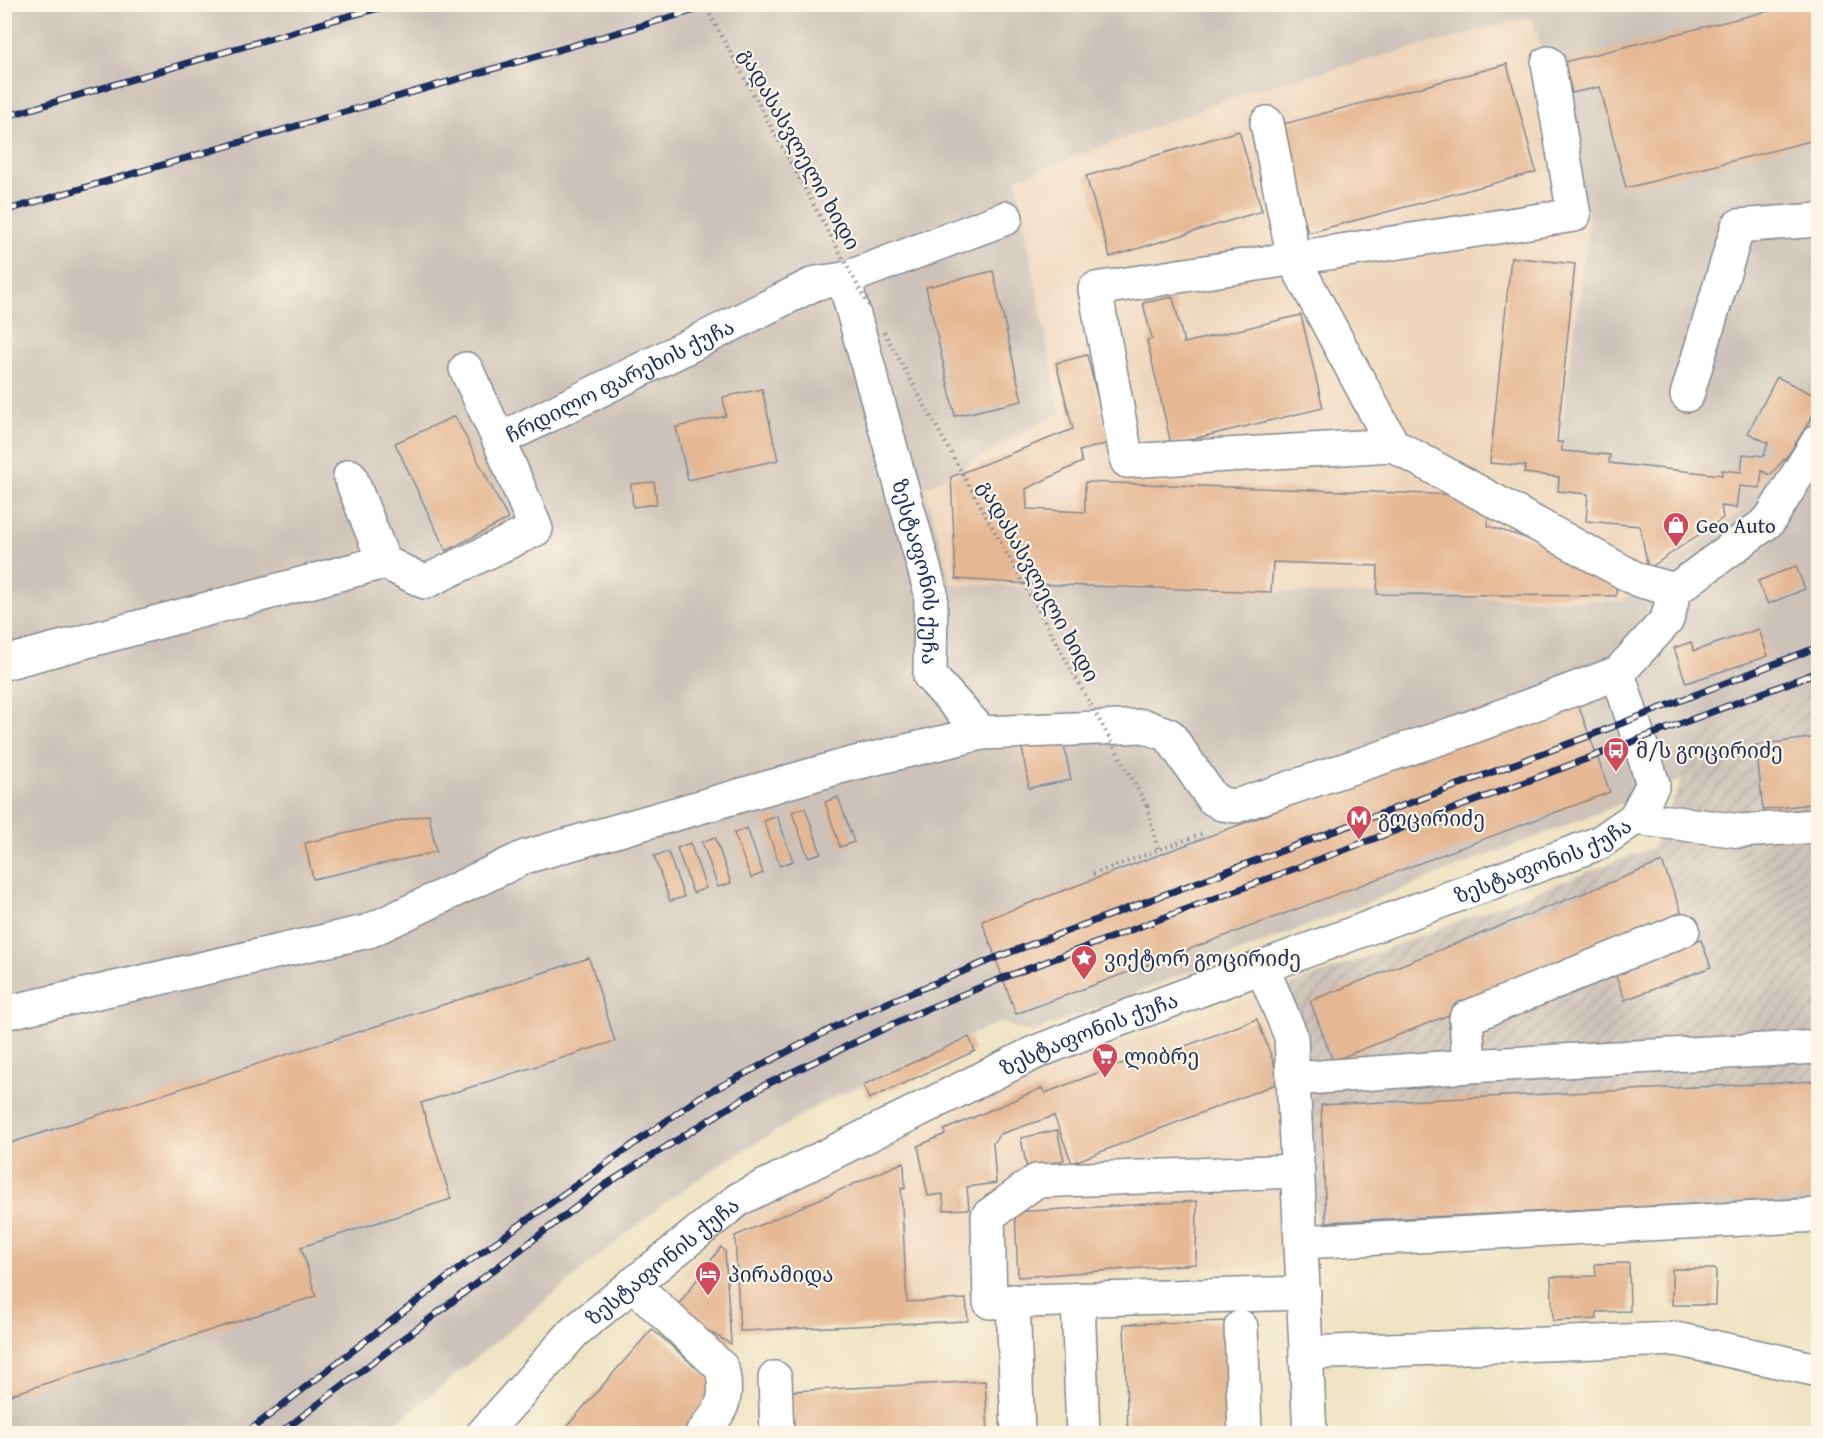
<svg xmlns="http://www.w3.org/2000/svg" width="1823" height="1438" viewBox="0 0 1823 1438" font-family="'Gentium Book Plus','Noto Serif Georgian',serif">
	<defs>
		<pattern id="industrial-furrows" width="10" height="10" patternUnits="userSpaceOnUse" patternTransform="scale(1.5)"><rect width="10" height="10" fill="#cdc2b9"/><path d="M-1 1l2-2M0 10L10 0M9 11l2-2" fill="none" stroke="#afa7a1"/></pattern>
	</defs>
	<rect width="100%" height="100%" fill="#fcf5e5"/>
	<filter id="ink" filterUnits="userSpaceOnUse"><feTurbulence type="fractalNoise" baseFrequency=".0167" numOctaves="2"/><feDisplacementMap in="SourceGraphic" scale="12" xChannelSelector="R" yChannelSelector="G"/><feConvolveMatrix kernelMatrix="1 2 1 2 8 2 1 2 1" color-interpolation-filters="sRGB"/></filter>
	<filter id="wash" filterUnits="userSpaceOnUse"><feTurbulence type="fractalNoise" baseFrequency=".008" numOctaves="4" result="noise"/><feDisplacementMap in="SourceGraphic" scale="24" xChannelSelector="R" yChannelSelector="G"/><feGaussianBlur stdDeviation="1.35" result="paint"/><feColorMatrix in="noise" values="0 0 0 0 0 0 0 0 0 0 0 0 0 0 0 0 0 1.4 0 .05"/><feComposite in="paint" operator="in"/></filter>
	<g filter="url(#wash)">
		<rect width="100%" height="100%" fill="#eee3c2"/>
		<g fill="#efd6bc">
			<polygon points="1532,17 1589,220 1554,492 1743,510 1622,601 951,584 925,488 1060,412 1016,179 1250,91"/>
			<polygon points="1258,995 1286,1075 1287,1253 1264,1265 1050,1278 1053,1318 735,1333 733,1352 658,1298 727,1225 1044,1071"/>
		</g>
		<polygon fill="url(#industrial-furrows)" points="1818,691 1818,1222 1318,1249 1310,1090 1287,987 1653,847 1682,780 1687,738"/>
		<path fill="#cdc2b9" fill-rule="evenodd" d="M 5,5 L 1818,5 L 1818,691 L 1687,738 L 1682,780 L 1031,1033 L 1000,1022 L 824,1102 L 705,1174 L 662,1205 L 384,1433 L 5,1434 ZM 1532,17 L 1589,220 L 1554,492 L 1742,511 L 1622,601 L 952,584 L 925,488 L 1060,412 L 1016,179 L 1250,91 Z"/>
		<g id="blocks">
			<g fill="#e5b793">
				<polygon points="1796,4 1811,4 1818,36 1818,139 1626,188 1600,87 1572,93 1564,62"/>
				<polygon points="1507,64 1536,172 1308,233 1280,125"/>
				<polygon points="1239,131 1262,211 1110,257 1086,176"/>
				<polygon points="1511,257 1575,264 1557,442 1562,442 1562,451 1610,455 1609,463 1722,475 1722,470 1741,472 1743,454 1764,456 1768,443 1748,433 1777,377 1818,397 1818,407 1789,454 1770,475 1762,471 1760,488 1739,486 1736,508 1721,506 1723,518 1648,569 1640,526 1586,521 1588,494 1558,491 1559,477 1524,473 1526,466 1490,463"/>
				<polygon points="993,271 1022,401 955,416 926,287"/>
				<polygon points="1173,297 1184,343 1301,315 1323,408 1171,444 1147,340 1152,339 1143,303"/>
				<polygon points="1087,355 1109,443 1079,451 1082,462 1026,489 1027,509 1085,512 1085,482 1459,495 1488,502 1488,526 1596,560 1616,573 1616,596 1377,594 1378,566 1273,562 1271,592 1030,584 956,579 951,477 1073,429 1056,363"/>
				<polygon points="762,389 778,460 688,480 676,427 726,416 723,397"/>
				<polygon points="455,416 508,519 446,551 395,443"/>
				<polygon points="654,482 657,504 633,507 631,484"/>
				<polygon points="1796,566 1805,589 1768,604 1758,581"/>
				<polygon points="1759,629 1768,656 1686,683 1674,648 1691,642 1694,651"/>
				<polygon points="1576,699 1610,792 1016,1014 982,921"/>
				<polygon points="1818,737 1818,803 1763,810 1756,745"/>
				<polygon points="1063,740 1071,780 1029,788 1022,748"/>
				<polygon points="838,797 854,842 840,847 825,802"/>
				<polygon points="805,808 821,853 808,857 792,812"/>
				<polygon points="429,814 436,852 313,879 305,843"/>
				<polygon points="777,816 793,861 780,866 764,821"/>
				<polygon points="747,828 763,873 751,878 734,833"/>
				<polygon points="715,837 731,883 718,887 702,842"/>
				<polygon points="690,843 706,888 693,893 677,848"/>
				<polygon points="668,852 684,897 670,901 654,856"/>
				<polygon points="1662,862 1685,921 1333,1061 1310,1001"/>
				<polygon points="1701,940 1711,967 1625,1000 1615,974"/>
				<polygon points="589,958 615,1041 421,1103 451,1199 301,1247 316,1296 4,1397 4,1145"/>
				<polygon points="1257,1019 1281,1082 1072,1163 1054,1116 1000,1134 993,1143 996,1183 967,1187 969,1209 944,1210 943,1194 928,1196 918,1146 945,1134 944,1130 1042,1088 1045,1093 1139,1057 1141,1063"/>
				<polygon points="969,1037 975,1051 869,1099 863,1085"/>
				<polygon points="1818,1081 1818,1198 1326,1222 1321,1105"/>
				<polygon points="1057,1130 1064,1160 1027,1169 1021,1138"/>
				<polygon points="904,1162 905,1189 901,1188 907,1302 966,1299 968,1321 740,1331 735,1236"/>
				<polygon points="1197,1201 1196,1264 1018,1277 1015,1212"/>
				<polygon points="721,1247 725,1251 731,1344 695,1324 678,1305"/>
				<polygon points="1629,1263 1630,1311 1597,1312 1597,1319 1553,1321 1551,1277 1596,1276 1595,1264"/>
				<polygon points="1672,1269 1716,1269 1715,1305 1672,1305"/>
				<polygon points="1231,1321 1235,1434 1128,1434 1124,1324"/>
				<polygon points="652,1329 722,1390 683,1434 560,1434"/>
				<polygon points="985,1381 988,1434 794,1434 792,1391"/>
			</g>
		</g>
	</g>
	<g filter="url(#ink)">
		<use href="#blocks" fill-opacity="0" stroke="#848990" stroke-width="1.5"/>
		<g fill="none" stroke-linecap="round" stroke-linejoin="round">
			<g stroke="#848990" stroke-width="36">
				<g id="minor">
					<polyline points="1267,123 1294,260 1393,445 1638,580 1675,590"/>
					<path id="s1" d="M 844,279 L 931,593 L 930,676 L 982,733 L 1144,726 L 1169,735 L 1212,798 L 1222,804 L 1236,806 L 1461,731 L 1618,673 L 1667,620 L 1675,590 L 1769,521 L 1818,441"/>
					<polyline points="466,369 499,440"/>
					<polyline points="1687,395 1738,226 1818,220"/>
					<polyline points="1393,445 1127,461 1095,289 1574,215 1548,63"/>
					<path id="s2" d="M 350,476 L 384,562 L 425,582 L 536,529 L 499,440 L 816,283 L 844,279 L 1006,218"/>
					<polyline points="4,663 384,562"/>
					<polyline points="1635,818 1741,831 1818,826"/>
					<polyline points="1262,967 1291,1036 1310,1434"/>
					<polyline points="4,1013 369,931 525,857 847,765 982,733"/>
					<polyline points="1469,1066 1466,1018 1683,930"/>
					<polyline points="1293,1079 1469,1066 1818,1047"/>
					<polyline points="1298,1171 1036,1181 988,1216 990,1302 1304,1293"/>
					<polyline points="1301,1242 1818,1215"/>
					<path d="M 633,1284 L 722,1368 C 729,1401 722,1409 702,1434"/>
					<polyline points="1078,1299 1083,1434"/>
					<polyline points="1013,1301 1018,1434"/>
					<polyline points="1241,1327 1245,1434"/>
					<polyline points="1306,1353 1676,1339 1818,1370"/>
					<polyline points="775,1378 777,1434"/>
					<path id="s3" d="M 483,1434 L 574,1332 L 739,1199 L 1036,1052 L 1110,1023 L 1599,843 L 1635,818 L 1653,784 L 1618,673"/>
				</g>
			</g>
			<g stroke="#848990" stroke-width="4" stroke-dasharray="1.5 4.5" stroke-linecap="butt">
				<polyline points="1147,806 1158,849"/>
				<polyline points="1093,874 1204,833"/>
			</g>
			<use href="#minor" stroke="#fff" stroke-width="33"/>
			<g stroke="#1b2f5e" stroke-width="7">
				<g id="rail">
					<polyline points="4,117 330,21 394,4"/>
					<polyline points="4,211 716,4"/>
					<polyline points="245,1434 465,1264 700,1097 856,1016 995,958 1589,736 1818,647"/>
					<polyline points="279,1434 605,1185 765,1085 915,1014 1003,978 1818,672"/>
				</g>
			</g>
			<use href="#rail" stroke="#fcf5e5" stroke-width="4.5" stroke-dasharray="14" stroke-linecap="butt"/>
			<g stroke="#848990" stroke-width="4" stroke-dasharray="1.5 4.5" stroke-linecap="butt">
				<polyline points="704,4 870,308"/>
				<polyline points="884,332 1147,806"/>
			</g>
		</g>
	</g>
	<defs>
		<g id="shop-pin" transform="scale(1.35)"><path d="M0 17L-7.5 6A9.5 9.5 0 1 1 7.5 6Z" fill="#d1495b" stroke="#fcf5e5"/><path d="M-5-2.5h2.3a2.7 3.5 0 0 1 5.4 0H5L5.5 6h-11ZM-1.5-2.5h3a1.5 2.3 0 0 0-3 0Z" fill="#fff"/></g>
		<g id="bus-pin" transform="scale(1.35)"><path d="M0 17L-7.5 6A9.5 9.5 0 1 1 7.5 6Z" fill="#d1495b" stroke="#fcf5e5"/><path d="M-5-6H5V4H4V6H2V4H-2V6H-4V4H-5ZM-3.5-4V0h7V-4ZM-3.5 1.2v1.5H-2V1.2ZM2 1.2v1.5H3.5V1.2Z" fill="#fff"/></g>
		<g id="metro-pin" transform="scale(1.35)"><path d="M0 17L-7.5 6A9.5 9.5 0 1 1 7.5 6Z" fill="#d1495b" stroke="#fcf5e5"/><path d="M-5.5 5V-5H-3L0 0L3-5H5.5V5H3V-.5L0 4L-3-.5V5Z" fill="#fff"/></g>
		<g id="sight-pin" transform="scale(1.35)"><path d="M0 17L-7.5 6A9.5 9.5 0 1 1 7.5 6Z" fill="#d1495b" stroke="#fcf5e5"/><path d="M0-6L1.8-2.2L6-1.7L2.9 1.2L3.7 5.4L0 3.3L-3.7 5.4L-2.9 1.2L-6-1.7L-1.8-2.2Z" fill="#fff"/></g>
		<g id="supermarket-pin" transform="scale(1.35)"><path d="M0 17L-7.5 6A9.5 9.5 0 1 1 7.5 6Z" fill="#d1495b" stroke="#fcf5e5"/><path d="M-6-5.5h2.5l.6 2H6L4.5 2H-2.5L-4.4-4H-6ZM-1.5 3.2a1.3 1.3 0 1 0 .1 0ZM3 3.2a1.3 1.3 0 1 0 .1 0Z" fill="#fff"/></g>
		<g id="hotel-pin" transform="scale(1.35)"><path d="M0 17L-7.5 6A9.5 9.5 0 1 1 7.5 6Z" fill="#d1495b" stroke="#fcf5e5"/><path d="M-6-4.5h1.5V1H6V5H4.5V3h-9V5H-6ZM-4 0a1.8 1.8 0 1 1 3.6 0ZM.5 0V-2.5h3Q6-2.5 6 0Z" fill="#fff"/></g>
	</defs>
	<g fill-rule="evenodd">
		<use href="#shop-pin" x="1676" y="525"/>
		<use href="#bus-pin" x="1616" y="750"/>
		<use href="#metro-pin" x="1359" y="818"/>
		<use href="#sight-pin" x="1084" y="958"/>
		<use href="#supermarket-pin" x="1105" y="1056"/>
		<use href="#hotel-pin" x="708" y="1274"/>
	</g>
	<g text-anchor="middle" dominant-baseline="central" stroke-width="4.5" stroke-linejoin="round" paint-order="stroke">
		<g font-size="21" fill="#1b2f5e" stroke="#fcf5e5">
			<text transform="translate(800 149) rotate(61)">გადასასვლელი ხიდი</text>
			<text stroke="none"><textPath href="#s2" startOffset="492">ჩრდილო ფარეხის ქუჩა</textPath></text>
			<text stroke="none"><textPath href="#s1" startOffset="303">ზესტაფონის ქუჩა</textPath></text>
			<text transform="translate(1039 581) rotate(61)">გადასასვლელი ხიდი</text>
			<text stroke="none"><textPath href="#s3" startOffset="1222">ზესტაფონის ქუჩა</textPath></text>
			<text stroke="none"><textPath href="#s3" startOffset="736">ზესტაფონის ქუჩა</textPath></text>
			<text stroke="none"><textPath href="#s3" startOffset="250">ზესტაფონის ქუჩა</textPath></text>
		</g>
		<g font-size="21" fill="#1b2f5e" stroke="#fcf5e5" text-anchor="start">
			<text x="1696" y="525">Geo Auto</text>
			<text x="1636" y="750">მ/ს გოცირიძე</text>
			<text x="1378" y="818">გოცირიძე</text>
			<text x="1104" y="958">ვიქტორ გოცირიძე</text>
			<text x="1124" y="1056">ლიბრე</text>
			<text x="728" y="1274">პირამიდა</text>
		</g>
	</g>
	<rect width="1823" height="1438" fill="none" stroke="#fcf5e5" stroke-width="24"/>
</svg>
